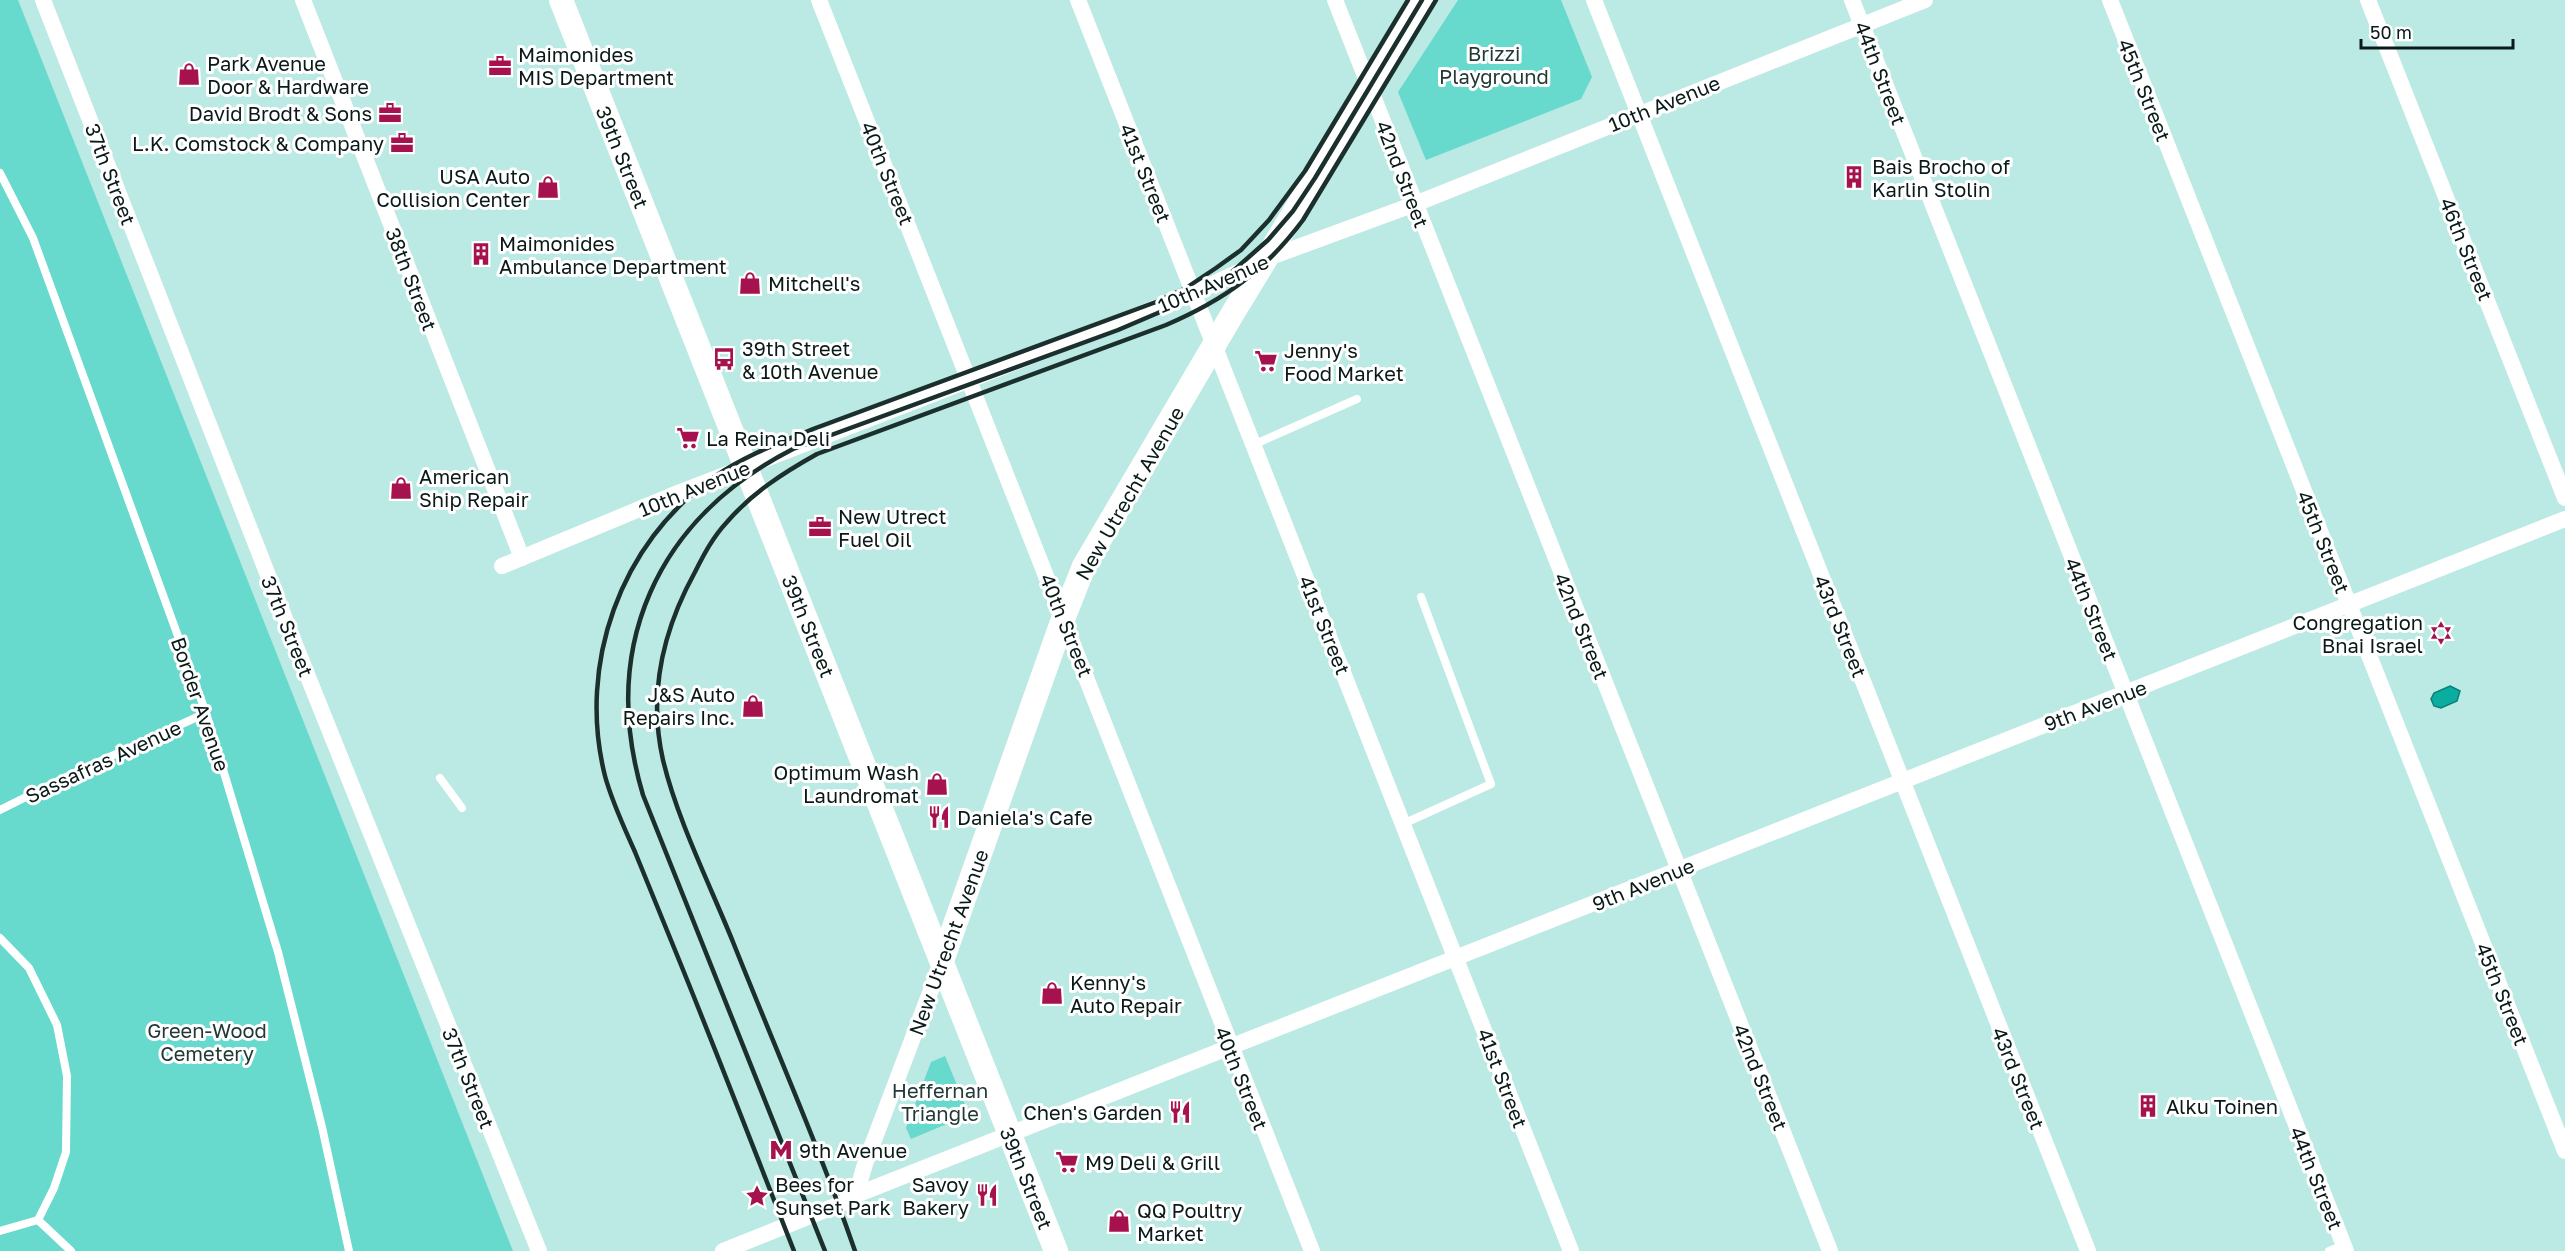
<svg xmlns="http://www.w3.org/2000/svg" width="2565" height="1251" viewBox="0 0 2565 1251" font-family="'Golos Text',sans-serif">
	<rect width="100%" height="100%" fill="#bbe9e3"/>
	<g fill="#68d9cd">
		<polygon points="0,0 18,0 513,1251 0,1251"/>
		<polygon points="1458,0 1561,0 1592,77 1581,99 1426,160 1398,92"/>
		<polygon points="945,1056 966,1107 961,1118 911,1139 906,1128 931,1062"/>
	</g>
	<polygon fill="#0aada0" stroke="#0a8177" stroke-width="1.5" points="2450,686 2460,691 2457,701 2441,708 2434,706 2431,699 2434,693"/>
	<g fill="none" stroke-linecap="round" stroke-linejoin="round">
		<g stroke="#fff" stroke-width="8">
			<polyline points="0,173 33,238 206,713 278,952 322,1127 349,1251"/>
			<polyline points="1253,445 1357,399"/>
			<polyline points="440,778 462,808"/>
			<polyline points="0,810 70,775 206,713"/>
			<polyline points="1403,824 1491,784 1421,597"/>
			<polyline points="0,938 29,968 57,1025 67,1076 66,1152 54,1188 38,1220 71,1251"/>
			<polyline points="0,1231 38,1220"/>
			<polyline points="2329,1251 2344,1245"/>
		</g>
		<g stroke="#fff" stroke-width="16">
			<polyline points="43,0 298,652 539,1251"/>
			<polyline points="303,0 522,558"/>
			<polyline points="819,0 1312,1251"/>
			<polyline points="1078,0 1571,1251"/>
			<polyline points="1335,0 1830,1251"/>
			<polyline points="1594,0 2088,1251"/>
			<polyline points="1852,0 2346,1251"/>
			<polyline points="2110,0 2565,1151"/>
			<polyline points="2368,0 2565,498"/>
			<polyline points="502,566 678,493 1194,293 1268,258 1415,204 1925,0"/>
			<polyline points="856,1195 865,1164 942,961"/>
			<polyline points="723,1251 850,1200 856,1195 2565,519"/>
		</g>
		<g stroke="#fff" stroke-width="24">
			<polyline points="561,0 1056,1251"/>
			<polyline points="942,961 1063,619 1084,566 1233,313 1423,0"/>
		</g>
		<g stroke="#1b2f2d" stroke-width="4.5">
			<path d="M 794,1251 C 755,1152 717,1053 677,955 C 663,920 649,886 635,852 C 624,827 612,802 605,776 C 577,665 620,543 714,477 C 744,456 779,443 813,429 L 1156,302 L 1186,288 L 1216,268 L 1241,250 L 1269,220 L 1305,171 L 1408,0"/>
			<path d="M 825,1251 L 643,795 C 599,647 656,519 793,449 L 1118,330 L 1193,298 L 1224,279 L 1268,240 L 1293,211 L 1315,178 L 1422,0"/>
			<path d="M 855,1251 C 819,1147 774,1045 733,942 C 710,885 677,819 663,760 C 648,694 663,630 695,572 C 704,554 713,537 727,522 C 752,493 783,473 817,454 L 1166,325 C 1224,300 1265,271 1303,220 L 1436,0"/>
		</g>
	</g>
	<defs>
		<g id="office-bare" transform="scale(1.8)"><path d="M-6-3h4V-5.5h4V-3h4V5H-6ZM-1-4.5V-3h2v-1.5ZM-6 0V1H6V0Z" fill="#a6124d" stroke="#fff" stroke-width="2.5" paint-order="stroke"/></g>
		<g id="shop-bare" transform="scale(1.8)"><path d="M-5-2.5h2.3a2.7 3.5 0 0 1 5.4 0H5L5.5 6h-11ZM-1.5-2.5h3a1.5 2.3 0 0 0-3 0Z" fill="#a6124d" stroke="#fff" stroke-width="2.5" paint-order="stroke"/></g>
		<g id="building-bare" transform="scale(1.8)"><path d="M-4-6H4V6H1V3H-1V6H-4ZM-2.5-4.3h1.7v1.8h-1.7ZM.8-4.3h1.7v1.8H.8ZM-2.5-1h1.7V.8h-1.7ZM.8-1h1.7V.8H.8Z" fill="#a6124d" stroke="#fff" stroke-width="2.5" paint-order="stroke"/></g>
		<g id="bus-bare" transform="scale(1.8)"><path d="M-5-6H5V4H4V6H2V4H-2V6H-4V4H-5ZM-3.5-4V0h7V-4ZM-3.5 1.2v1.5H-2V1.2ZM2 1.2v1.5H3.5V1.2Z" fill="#a6124d" stroke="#fff" stroke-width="2.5" paint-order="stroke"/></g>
		<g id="supermarket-bare" transform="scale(1.8)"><path d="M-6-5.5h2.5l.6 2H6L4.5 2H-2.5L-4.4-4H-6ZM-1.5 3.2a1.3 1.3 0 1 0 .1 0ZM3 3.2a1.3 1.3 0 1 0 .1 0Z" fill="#a6124d" stroke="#fff" stroke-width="2.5" paint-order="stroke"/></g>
		<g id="synagogue-bare" transform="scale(1.8)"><path d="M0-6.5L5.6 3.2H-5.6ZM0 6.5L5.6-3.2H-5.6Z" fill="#a6124d" stroke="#fff" stroke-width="2.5" paint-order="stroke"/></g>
		<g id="restaurant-bare" transform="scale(1.8)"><path d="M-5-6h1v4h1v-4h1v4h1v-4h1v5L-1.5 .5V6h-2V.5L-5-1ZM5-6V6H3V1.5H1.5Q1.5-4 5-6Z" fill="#a6124d" stroke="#fff" stroke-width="2.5" paint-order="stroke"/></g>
		<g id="metro-bare" transform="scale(1.8)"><path d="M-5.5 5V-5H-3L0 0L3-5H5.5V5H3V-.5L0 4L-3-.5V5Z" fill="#a6124d" stroke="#fff" stroke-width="2.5" paint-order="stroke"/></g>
		<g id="sight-bare" transform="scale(1.8)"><path d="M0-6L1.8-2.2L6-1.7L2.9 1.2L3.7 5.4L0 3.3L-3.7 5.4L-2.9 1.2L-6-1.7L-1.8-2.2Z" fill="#a6124d" stroke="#fff" stroke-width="2.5" paint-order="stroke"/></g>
	</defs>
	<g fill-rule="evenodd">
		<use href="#office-bare" x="500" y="66"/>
		<use href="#shop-bare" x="189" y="74"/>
		<use href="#office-bare" x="390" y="113"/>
		<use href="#office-bare" x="402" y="143"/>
		<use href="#building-bare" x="1854" y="177"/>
		<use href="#shop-bare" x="548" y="187"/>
		<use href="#building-bare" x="481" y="254"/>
		<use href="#shop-bare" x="750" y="283"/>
		<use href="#bus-bare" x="724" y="359"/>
		<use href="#supermarket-bare" x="1266" y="361"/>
		<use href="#supermarket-bare" x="688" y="438"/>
		<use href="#shop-bare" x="401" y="488"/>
		<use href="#office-bare" x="820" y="527"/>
		<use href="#synagogue-bare" x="2441" y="633"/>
		<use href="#shop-bare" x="753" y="706"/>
		<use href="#shop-bare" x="937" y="784"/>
		<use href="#restaurant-bare" x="939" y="817"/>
		<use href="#shop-bare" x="1052" y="993"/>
		<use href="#building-bare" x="2148" y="1106"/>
		<use href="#restaurant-bare" x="1180" y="1112"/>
		<use href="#metro-bare" x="781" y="1150"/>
		<use href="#supermarket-bare" x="1067" y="1162"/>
		<use href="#restaurant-bare" x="987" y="1195"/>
		<use href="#sight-bare" x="757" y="1196"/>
		<use href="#shop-bare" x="1119" y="1221"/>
	</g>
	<g text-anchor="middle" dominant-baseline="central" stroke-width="6" stroke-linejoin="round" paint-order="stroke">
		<g font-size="20" fill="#223936" stroke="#fff">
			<text x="1494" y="53">Brizzi<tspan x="1494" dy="23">Playground</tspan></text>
			<text x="207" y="1030">Green-Wood<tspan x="207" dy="23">Cemetery</tspan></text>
			<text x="940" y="1090">Heffernan<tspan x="940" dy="23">Triangle</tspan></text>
		</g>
		<g font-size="20" fill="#091a18" stroke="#fff" text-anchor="start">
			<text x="518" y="54">Maimonides<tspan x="518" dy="23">MIS Department</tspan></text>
			<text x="207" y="63">Park Avenue<tspan x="207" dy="23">Door &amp; Hardware</tspan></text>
			<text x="372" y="113" text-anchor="end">David Brodt &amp; Sons</text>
			<text x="384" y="143" text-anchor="end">L.K. Comstock &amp; Company</text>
			<text x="1872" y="166">Bais Brocho of<tspan x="1872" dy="23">Karlin Stolin</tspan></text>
			<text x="530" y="176" text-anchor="end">USA Auto<tspan x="530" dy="23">Collision Center</tspan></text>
			<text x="499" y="243">Maimonides<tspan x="499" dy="23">Ambulance Department</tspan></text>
			<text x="768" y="283">Mitchell's</text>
			<text x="742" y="348">39th Street<tspan x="742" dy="23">&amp; 10th Avenue</tspan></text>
			<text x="1284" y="350">Jenny's<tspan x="1284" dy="23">Food Market</tspan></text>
			<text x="706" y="438">La Reina Deli</text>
			<text x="419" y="476">American<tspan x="419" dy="23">Ship Repair</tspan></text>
			<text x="838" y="516">New Utrect<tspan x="838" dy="23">Fuel Oil</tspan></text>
			<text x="2423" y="622" text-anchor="end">Congregation<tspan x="2423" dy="23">Bnai Israel</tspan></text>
			<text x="735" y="694" text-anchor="end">J&amp;S Auto<tspan x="735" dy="23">Repairs Inc.</tspan></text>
			<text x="919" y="772" text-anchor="end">Optimum Wash<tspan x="919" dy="23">Laundromat</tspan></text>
			<text x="957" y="817">Daniela's Cafe</text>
			<text x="1070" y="982">Kenny's<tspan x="1070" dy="23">Auto Repair</tspan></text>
			<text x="2166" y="1106">Alku Toinen</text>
			<text x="1162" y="1112" text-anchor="end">Chen's Garden</text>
			<text x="799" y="1150">9th Avenue</text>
			<text x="1085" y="1162">M9 Deli &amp; Grill</text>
			<text x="775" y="1184">Bees for<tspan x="775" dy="23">Sunset Park</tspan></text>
			<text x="969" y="1184" text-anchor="end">Savoy<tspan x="969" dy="23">Bakery</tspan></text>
			<text x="1137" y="1210">QQ Poultry<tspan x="1137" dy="23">Market</tspan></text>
		</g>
		<g font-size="20" fill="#091a18" stroke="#fff">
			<text transform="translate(1881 73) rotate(69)">44th Street</text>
			<text transform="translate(2145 90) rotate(68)">45th Street</text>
			<text transform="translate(1664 103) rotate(-22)">10th Avenue</text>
			<text transform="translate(623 157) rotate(68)">39th Street</text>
			<text transform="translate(888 173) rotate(68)">40th Street</text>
			<text transform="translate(1146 173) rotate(68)">41st Street</text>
			<text transform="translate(111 174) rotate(69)">37th Street</text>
			<text transform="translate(1403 174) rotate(69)">42nd Street</text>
			<text transform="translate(2467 249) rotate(68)">46th Street</text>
			<text transform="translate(412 279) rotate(69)">38th Street</text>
			<text transform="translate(1213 283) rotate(-23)">10th Avenue</text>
			<text transform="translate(694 488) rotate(-22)">10th Avenue</text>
			<text transform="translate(1129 493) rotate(-60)">New Utrecht Avenue</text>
			<text transform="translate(2324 542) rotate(68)">45th Street</text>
			<text transform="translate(2092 609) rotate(68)">44th Street</text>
			<text transform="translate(1067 625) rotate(68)">40th Street</text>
			<text transform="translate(1325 625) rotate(68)">41st Street</text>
			<text transform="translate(288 626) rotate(68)">37th Street</text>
			<text transform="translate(809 626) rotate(68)">39th Street</text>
			<text transform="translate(1582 626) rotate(68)">42nd Street</text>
			<text transform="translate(1841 626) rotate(68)">43rd Street</text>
			<text transform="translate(201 704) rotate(71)">Border Avenue</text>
			<text transform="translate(2095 705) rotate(-21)">9th Avenue</text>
			<text transform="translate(103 761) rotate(-25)">Sassafras Avenue</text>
			<text transform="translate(1643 884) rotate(-22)">9th Avenue</text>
			<text transform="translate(948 942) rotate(-70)">New Utrecht Avenue</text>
			<text transform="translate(2503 994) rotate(68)">45th Street</text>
			<text transform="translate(1761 1077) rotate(68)">42nd Street</text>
			<text transform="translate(469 1078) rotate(68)">37th Street</text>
			<text transform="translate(1242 1078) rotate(68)">40th Street</text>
			<text transform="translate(1503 1078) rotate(69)">41st Street</text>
			<text transform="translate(2019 1078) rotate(68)">43rd Street</text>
			<text transform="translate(1027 1178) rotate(68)">39th Street</text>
			<text transform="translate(2317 1178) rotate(68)">44th Street</text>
		</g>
	</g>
	<path d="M2361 39v9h152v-9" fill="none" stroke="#091a18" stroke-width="3"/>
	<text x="2370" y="39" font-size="18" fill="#091a18" stroke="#ffffff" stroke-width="4.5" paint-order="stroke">50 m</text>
</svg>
